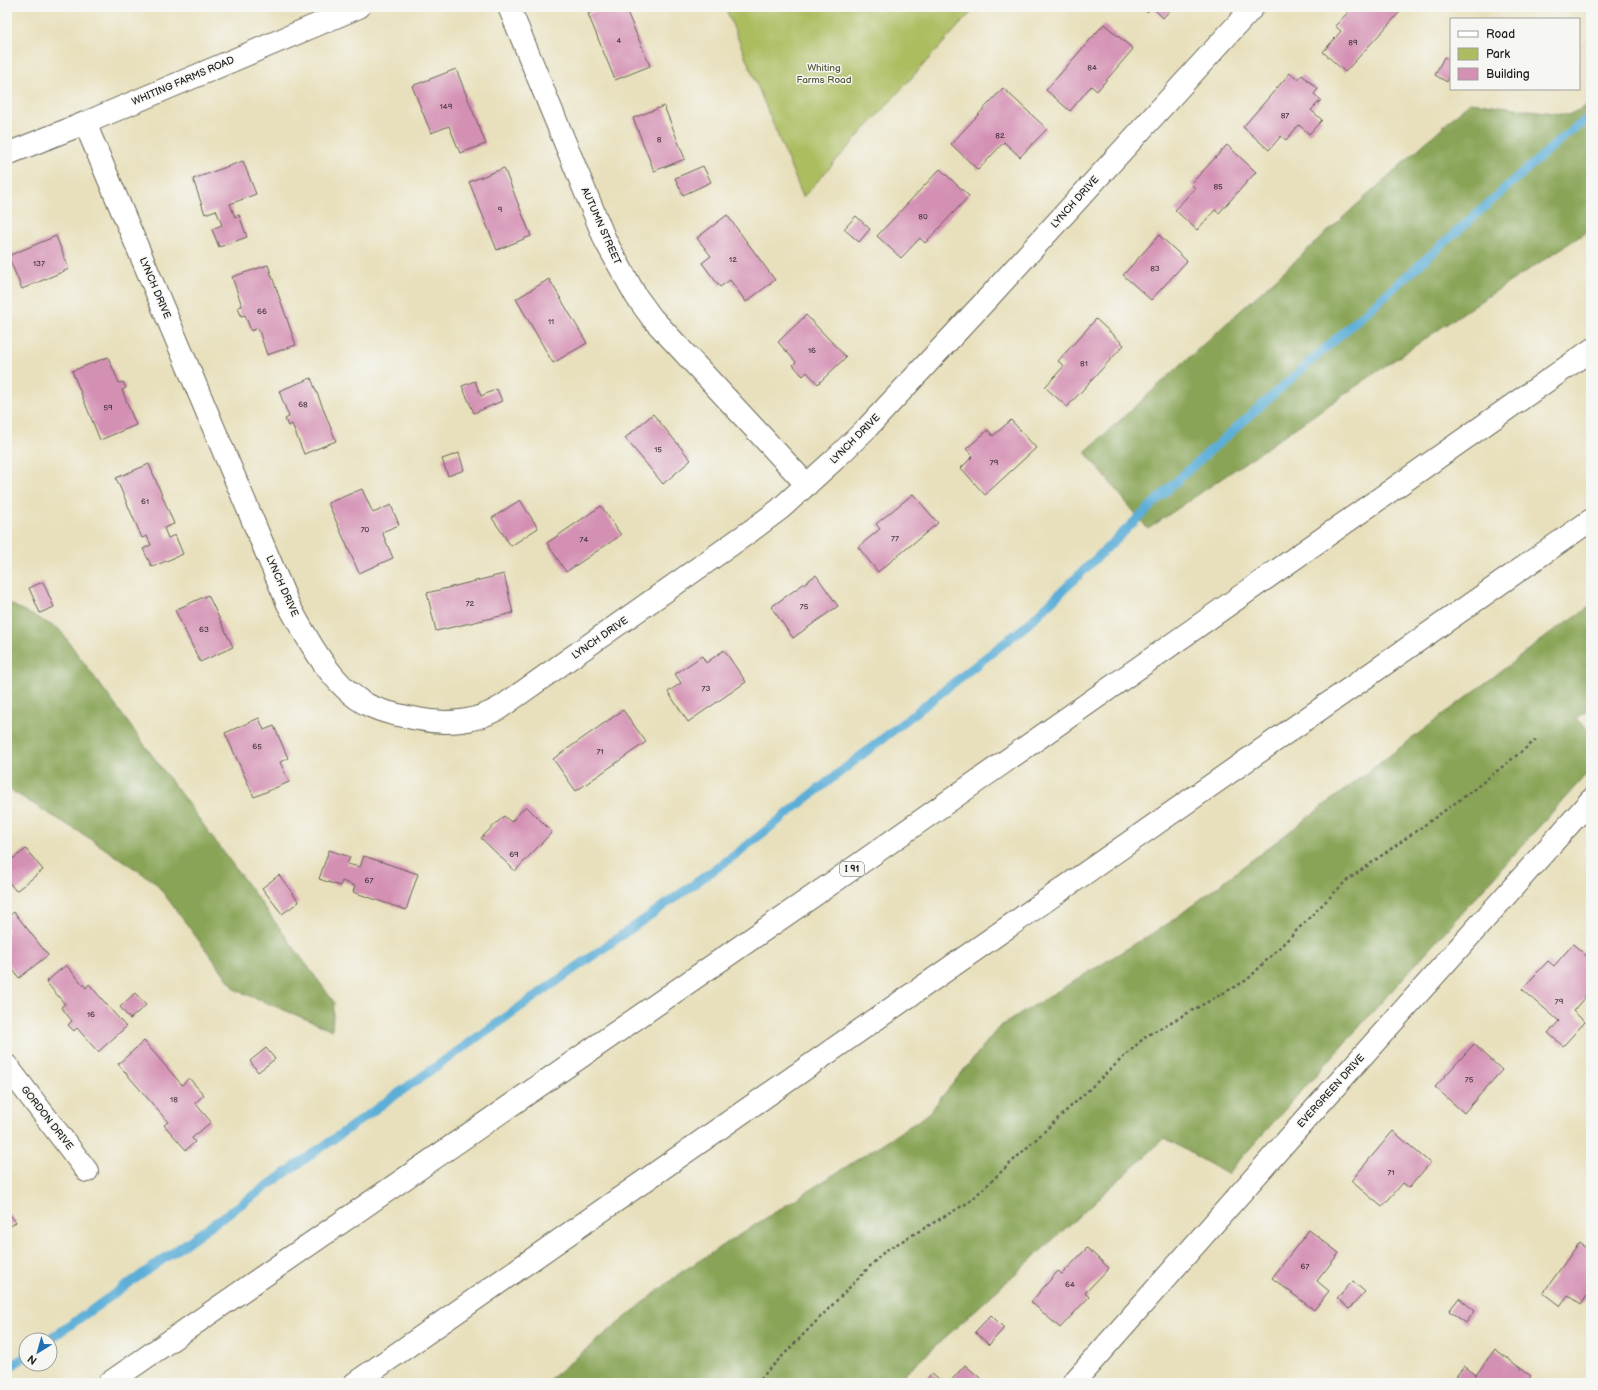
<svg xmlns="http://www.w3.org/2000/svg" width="1598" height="1390" viewBox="0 0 1598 1390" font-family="'Balsamiq Sans',sans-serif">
	<rect width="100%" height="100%" fill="#f6f6f2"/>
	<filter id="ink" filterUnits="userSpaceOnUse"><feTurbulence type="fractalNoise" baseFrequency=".025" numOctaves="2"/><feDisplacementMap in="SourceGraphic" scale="8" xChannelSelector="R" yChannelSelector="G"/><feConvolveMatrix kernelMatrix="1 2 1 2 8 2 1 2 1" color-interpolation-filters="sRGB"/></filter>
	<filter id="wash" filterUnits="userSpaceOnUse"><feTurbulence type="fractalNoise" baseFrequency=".012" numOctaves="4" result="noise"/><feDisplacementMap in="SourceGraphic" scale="16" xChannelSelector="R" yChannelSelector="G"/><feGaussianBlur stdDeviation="0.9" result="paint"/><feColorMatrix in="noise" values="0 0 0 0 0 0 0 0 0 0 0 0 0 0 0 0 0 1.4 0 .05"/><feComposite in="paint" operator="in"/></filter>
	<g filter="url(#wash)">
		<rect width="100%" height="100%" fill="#e8e0bc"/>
		<polygon fill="#acbd61" stroke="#646c3e" points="725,7 976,7 803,197"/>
		<g fill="#89a457" stroke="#52603a">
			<polygon points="1470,102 1568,115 1591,104 1591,229 1473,306 1148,529 1085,452"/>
			<polygon points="7,602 59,629 334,1002 332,1030 236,990 155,882 86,836 7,788"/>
			<polygon points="1591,606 1591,709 1577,718 1591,733 1591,769 1227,1174 1165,1138 895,1383 545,1383 680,1273 927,1115 999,1027 1169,923 1559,627"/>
		</g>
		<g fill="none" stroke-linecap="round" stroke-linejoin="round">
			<g stroke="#5baed7" stroke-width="9">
				<polyline points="49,1340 731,858 1027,625 1184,474 1562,138 1591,116"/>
				<polyline points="7,1369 26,1356"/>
			</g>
		</g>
		<g id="blocks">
			<g fill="#d490b3">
				<polygon points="604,7 625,7 650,66 615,80 588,14"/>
				<polygon points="1142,7 1173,7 1163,18 1152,7 1147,12"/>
				<polygon points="1353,7 1395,7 1400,12 1345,72 1323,52 1341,31 1335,26"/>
				<polygon points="1104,24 1133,49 1097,91 1091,86 1070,111 1046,90"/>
				<polygon points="1444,57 1451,61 1451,74 1447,82 1435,75"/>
				<polygon points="456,69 486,144 460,153 449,126 431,133 412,86"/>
				<polygon points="1290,73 1298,79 1302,75 1318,89 1314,94 1321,100 1311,110 1322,120 1309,134 1299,125 1286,140 1281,136 1269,150 1243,127"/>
				<polygon points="1003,88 1047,129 1020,157 1004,142 978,170 951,144"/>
				<polygon points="664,106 685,159 654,171 633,118"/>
				<polygon points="1227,145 1256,172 1219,213 1215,210 1197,230 1175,210 1195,188 1191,184"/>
				<polygon points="243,161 256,194 230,204 235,217 239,215 247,237 219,247 212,229 222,225 216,210 205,214 193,179"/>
				<polygon points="703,166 711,182 683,195 675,178"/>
				<polygon points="504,168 531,236 497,250 469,182"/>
				<polygon points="940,169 969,196 925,243 920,238 901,258 877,236"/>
				<polygon points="727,215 775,280 746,302 730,280 720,287 702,263 711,256 697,238"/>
				<polygon points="856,216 870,229 859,242 844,229"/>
				<polygon points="1159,235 1187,261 1151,300 1123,275"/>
				<polygon points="56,236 69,269 22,289 8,256"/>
				<polygon points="268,265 296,345 267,355 258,328 251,331 245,315 241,316 238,307 242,306 232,277"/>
				<polygon points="549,279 587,343 553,363 516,299"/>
				<polygon points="806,315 846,357 818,384 807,372 803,376 793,365 796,362 778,342"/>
				<polygon points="1096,319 1124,345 1067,407 1045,387 1064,366 1058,361"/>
				<polygon points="108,357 119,383 123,382 126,388 122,390 136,425 100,440 72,371"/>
				<polygon points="311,378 336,441 304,454 292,424 288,426 285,419 289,417 279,391"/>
				<polygon points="475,381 481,396 497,389 502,401 474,413 462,386"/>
				<polygon points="653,414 691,460 663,484 625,438"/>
				<polygon points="1011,420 1036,448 985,495 961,468 973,456 966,449 988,430 993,436"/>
				<polygon points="459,453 464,470 448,476 442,459"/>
				<polygon points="149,464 174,524 164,528 168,538 175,535 183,554 152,567 143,549 151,545 147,536 142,538 116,478"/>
				<polygon points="362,489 373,513 391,505 399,525 382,532 393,558 359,573 328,503"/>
				<polygon points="913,494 938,523 878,572 858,547 880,529 876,524"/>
				<polygon points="520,500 538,528 511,546 492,518"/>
				<polygon points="601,506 621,535 566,572 547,543"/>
				<polygon points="504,574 513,613 436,631 427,593"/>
				<polygon points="816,575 838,606 793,638 771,607"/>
				<polygon points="43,582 54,607 40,613 29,588"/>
				<polygon points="208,595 233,647 200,662 175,610"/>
				<polygon points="724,650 746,682 688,722 668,692 681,683 675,674 702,656 706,663"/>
				<polygon points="623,710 646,742 576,791 553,759"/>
				<polygon points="259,718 264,730 274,726 288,758 280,762 289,782 254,797 225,733"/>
				<polygon points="526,806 552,832 515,871 481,838 504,816 511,822"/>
				<polygon points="26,849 43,870 16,891 7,880 7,863"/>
				<polygon points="329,850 350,857 347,864 360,867 364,856 418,874 406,910 353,892 355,886 342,881 340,886 319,879"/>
				<polygon points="279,875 299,902 282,914 262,888"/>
				<polygon points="14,912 48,955 19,978 7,962 7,918"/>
				<polygon points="1573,944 1591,960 1591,990 1573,1011 1585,1022 1563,1046 1548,1033 1559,1021 1522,989 1548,961 1554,966"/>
				<polygon points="66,965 86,988 89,984 126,1027 98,1052 77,1028 74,1031 68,1025 72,1021 61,1007 65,1004 46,982"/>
				<polygon points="135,993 146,1005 130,1019 120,1007"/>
				<polygon points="144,1041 182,1085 189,1078 204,1095 195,1103 211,1122 192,1138 195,1142 186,1150 164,1125 168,1122 118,1064"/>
				<polygon points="1474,1044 1502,1070 1464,1113 1435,1087"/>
				<polygon points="266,1048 275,1059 258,1072 250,1061"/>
				<polygon points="1393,1131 1430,1163 1409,1188 1403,1183 1382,1207 1351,1181"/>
				<polygon points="7,1211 16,1222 7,1229"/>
				<polygon points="1309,1230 1339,1253 1317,1281 1329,1291 1314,1310 1272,1278"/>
				<polygon points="1579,1243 1591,1252 1591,1289 1581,1304 1568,1295 1560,1306 1543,1293"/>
				<polygon points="1087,1248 1109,1268 1085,1293 1089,1297 1060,1328 1031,1302 1058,1271 1062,1274"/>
				<polygon points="1353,1281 1365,1292 1349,1309 1337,1298"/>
				<polygon points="1459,1298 1475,1311 1466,1323 1449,1311"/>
				<polygon points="991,1315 1004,1328 989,1345 975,1332"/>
				<polygon points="1495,1349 1531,1376 1526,1383 1462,1383 1455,1378 1464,1366 1476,1375"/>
				<polygon points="965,1365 986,1383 949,1383"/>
				<polygon points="932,1373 944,1383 923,1383"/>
			</g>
		</g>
	</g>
	<g filter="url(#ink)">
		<use href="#blocks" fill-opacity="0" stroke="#636154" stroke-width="1"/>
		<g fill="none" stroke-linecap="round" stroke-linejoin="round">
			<g stroke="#636154" stroke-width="24">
				<g id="minor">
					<polyline points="509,7 606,242 636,296 652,318 807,485"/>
					<path d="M 85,123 L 288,604 C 307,638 332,687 368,705 C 384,713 402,716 418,719 C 447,725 476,722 501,707 L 752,530 L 780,509 L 834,460 L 867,428 L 989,297 L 1253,7"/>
					<polyline points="7,1066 87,1171"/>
					<polyline points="1073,1383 1298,1128 1591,800"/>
				</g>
			</g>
			<g stroke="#636154" stroke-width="24">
				<polyline id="major" points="7,154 85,123 359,7"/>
			</g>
			<g stroke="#636154" stroke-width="24">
				<g id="highway">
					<polyline points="109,1383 835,881 1591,350"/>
					<polyline points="355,1383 1591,520"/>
				</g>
			</g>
			<polyline stroke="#636154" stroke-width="2.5" stroke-dasharray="3 3" stroke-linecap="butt" points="756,1383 885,1251 969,1202 1146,1036 1247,980 1346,881 1468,794 1536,740"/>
			<use href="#minor" stroke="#fff" stroke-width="22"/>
			<use href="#major" stroke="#fff" stroke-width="22"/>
			<use href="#highway" stroke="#fff" stroke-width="22"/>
		</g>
	</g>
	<g text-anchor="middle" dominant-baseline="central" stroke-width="3" stroke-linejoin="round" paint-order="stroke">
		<g font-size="8" fill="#4a3942">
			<text x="619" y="40">4</text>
			<text x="1353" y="42">89</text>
			<text x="1092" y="67">84</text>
			<text x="446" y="106">149</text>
			<text x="1285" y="115">87</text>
			<text x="1000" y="135">82</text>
			<text x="659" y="139">8</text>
			<text x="1218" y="186">85</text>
			<text x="500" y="209">9</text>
			<text x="923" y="216">80</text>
			<text x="733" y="259">12</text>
			<text x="39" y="263">137</text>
			<text x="1155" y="268">83</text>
			<text x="262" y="311">66</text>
			<text x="551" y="321">11</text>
			<text x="812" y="350">16</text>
			<text x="1084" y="363">81</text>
			<text x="303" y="404">68</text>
			<text x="108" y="407">59</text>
			<text x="658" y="449">15</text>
			<text x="994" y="462">79</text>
			<text x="145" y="501">61</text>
			<text x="365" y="529">70</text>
			<text x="895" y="538">77</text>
			<text x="584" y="539">74</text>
			<text x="470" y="603">72</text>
			<text x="804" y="606">75</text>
			<text x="204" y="629">63</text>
			<text x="706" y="688">73</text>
			<text x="257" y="746">65</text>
			<text x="600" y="751">71</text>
			<text x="514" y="854">69</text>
			<text x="369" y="880">67</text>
			<text x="1559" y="1001">79</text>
			<text x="91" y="1014">16</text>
			<text x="1469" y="1079">75</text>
			<text x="174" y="1099">18</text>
			<text x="1391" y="1172">71</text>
			<text x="1305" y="1266">67</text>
			<text x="1070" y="1284">64</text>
		</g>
		<rect fill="#f6f6f2" stroke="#5d5d5c" stroke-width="1" x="840" y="862" width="24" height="14" rx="3"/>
		<g font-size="9" font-weight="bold" fill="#1c1c1c">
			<text x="852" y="869">I 91</text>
		</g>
		<g font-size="10" fill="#4e5434" stroke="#f6f6f2">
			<text x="824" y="68">Whiting<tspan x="824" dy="12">Farms Road</tspan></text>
		</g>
		<g font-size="10" fill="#1c1c1c" stroke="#f6f6f2">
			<text transform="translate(183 81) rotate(-23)">WHITING FARMS ROAD</text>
			<text transform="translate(1075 202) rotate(-48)">LYNCH DRIVE</text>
			<text transform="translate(601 226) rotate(66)">AUTUMN STREET</text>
			<text transform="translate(155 288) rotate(67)">LYNCH DRIVE</text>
			<text transform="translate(855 439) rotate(-45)">LYNCH DRIVE</text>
			<text transform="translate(282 586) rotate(66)">LYNCH DRIVE</text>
			<text transform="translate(600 638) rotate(-35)">LYNCH DRIVE</text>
			<text transform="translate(1331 1091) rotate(-48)">EVERGREEN DRIVE</text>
			<text transform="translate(47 1118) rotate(52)">GORDON DRIVE</text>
		</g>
	</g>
	<rect width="1598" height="1390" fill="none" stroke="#f6f6f2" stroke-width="24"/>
	<rect x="1450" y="18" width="130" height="72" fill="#f6f6f2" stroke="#9f9f9c"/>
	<rect x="1458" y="31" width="20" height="6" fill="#ffffff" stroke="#9f9f9c"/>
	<text x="1486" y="38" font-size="12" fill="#1c1c1c">Road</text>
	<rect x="1458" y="48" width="20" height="12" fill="#acbd61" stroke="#9f9f9c"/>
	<text x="1486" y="58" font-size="12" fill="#1c1c1c">Park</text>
	<rect x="1458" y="68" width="20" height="12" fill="#d490b3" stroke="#9f9f9c"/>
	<text x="1486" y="78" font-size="12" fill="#1c1c1c">Building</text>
	<g transform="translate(38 1352) rotate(217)"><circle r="19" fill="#f6f6f2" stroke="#9f9f9c"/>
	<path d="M0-3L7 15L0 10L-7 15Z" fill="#1f6fb2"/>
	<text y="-6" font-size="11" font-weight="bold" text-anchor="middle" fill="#1c1c1c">N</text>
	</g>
</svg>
